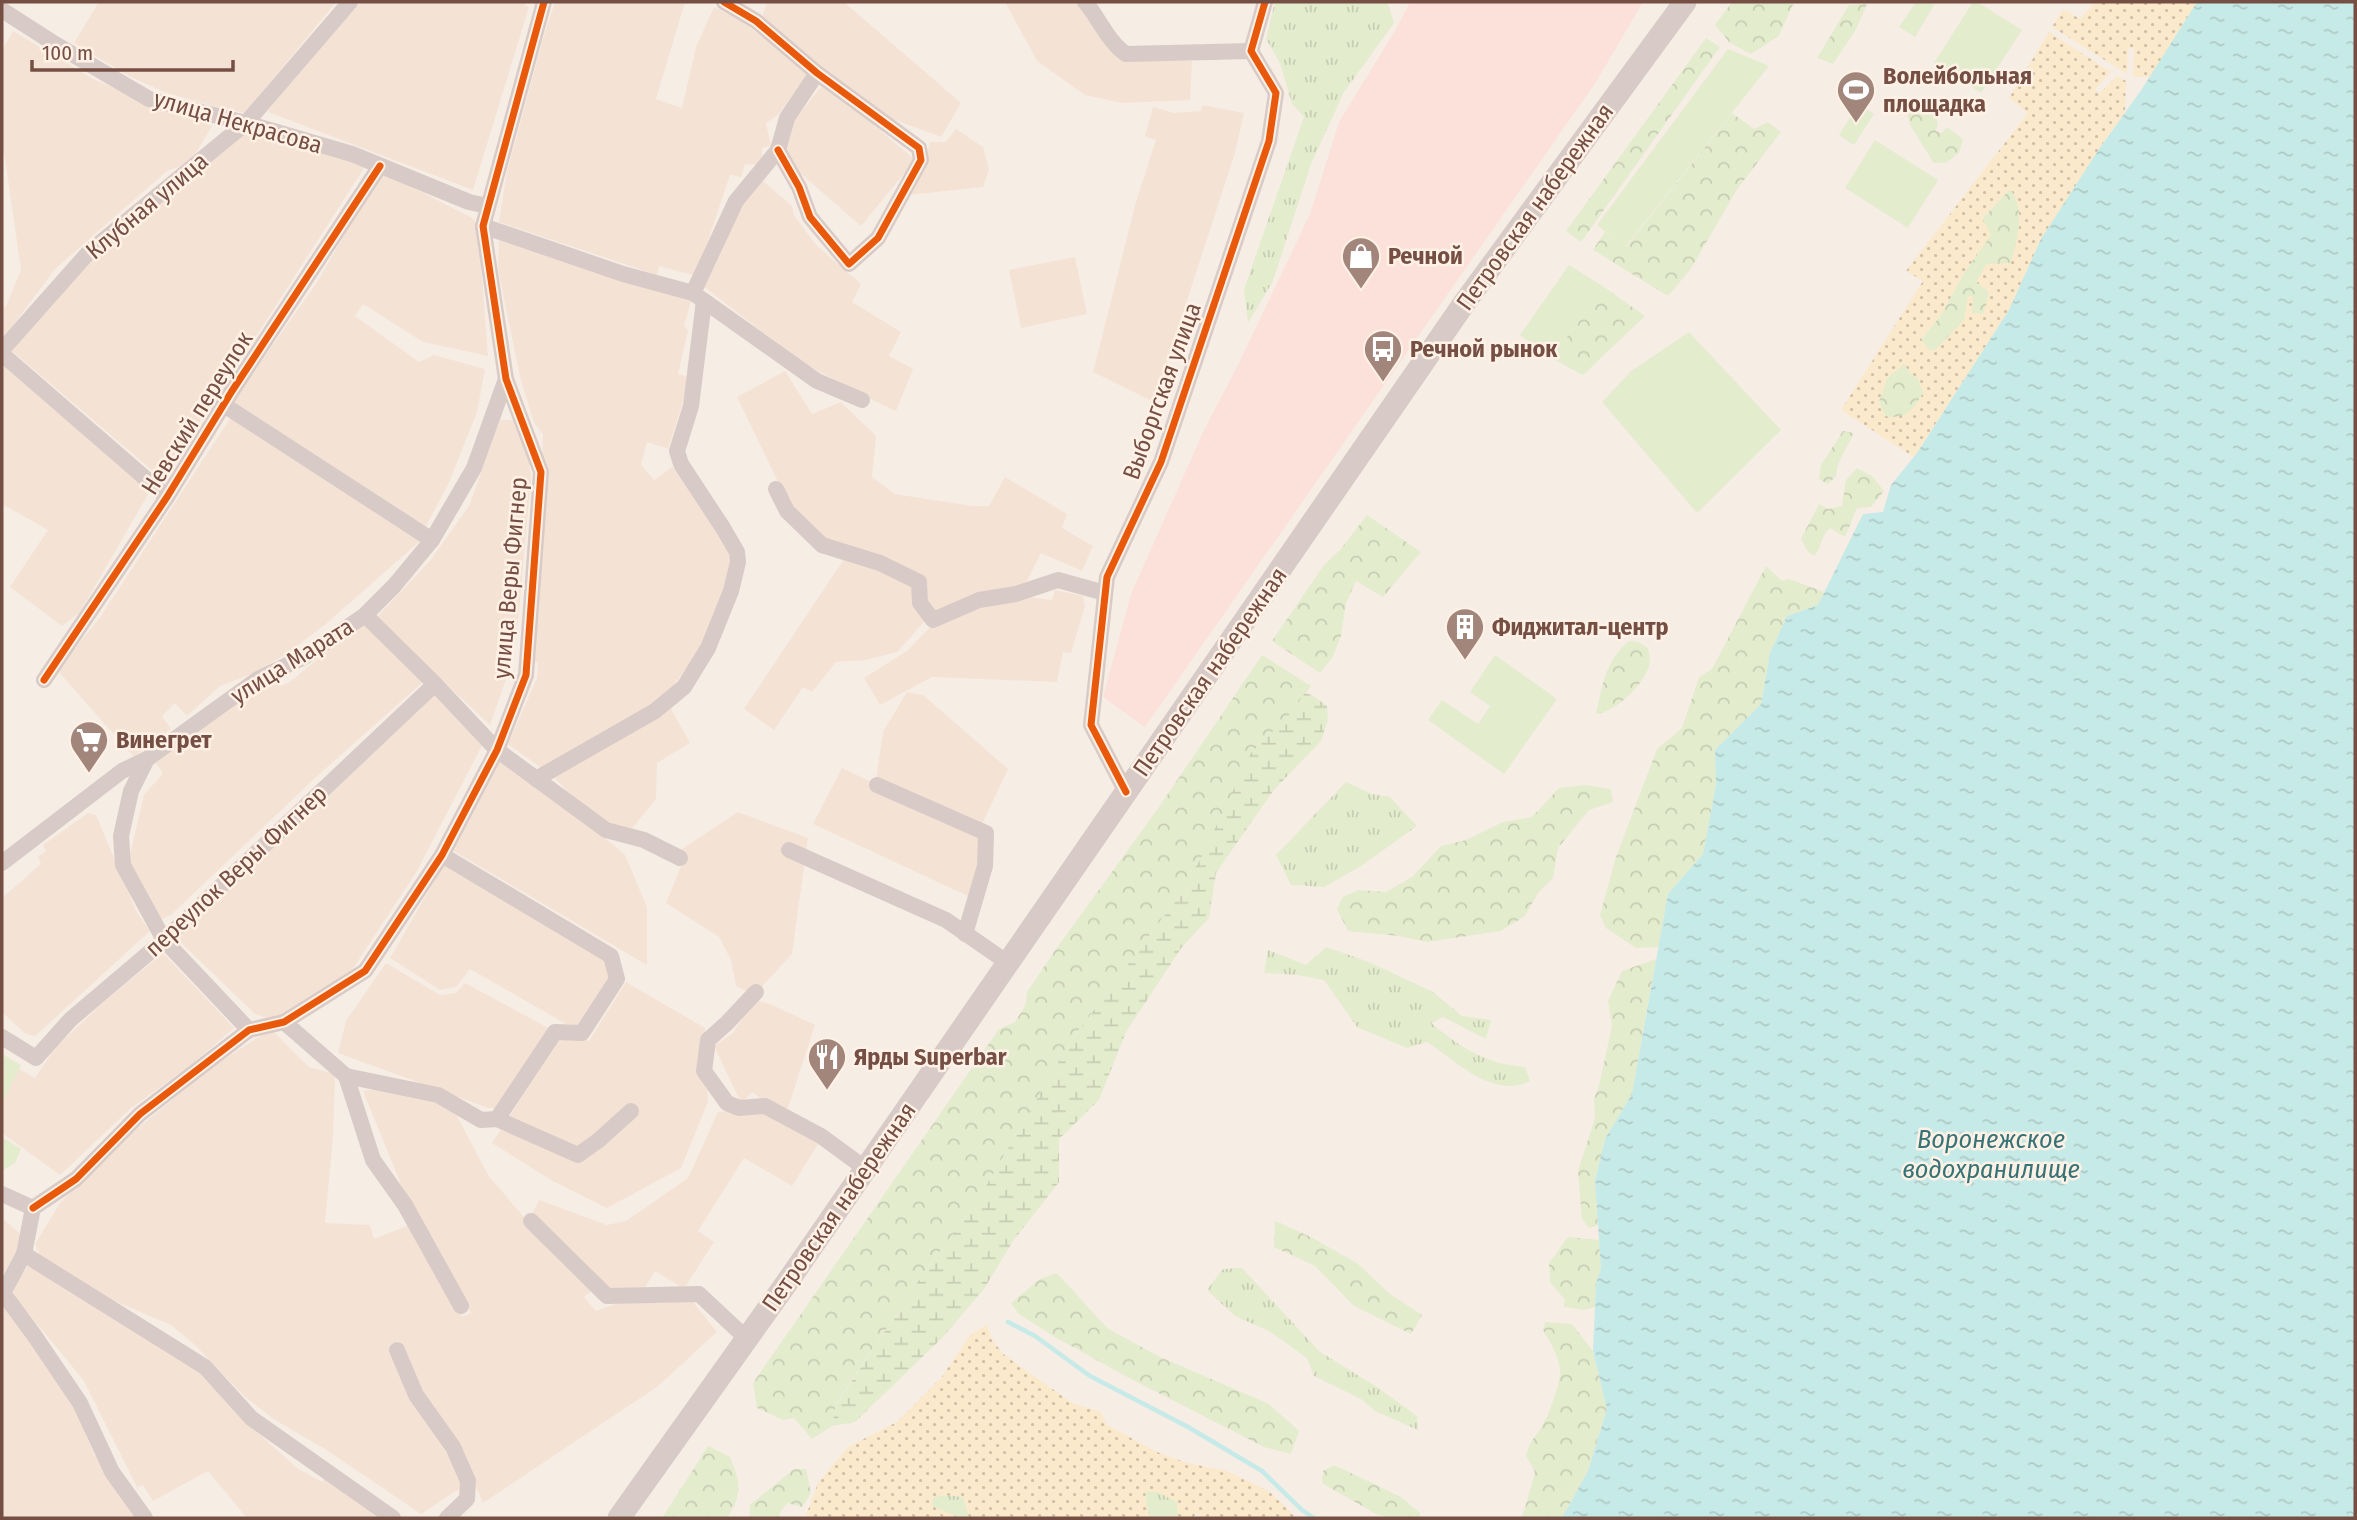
<svg xmlns="http://www.w3.org/2000/svg" width="2357" height="1520" viewBox="0 0 2357 1520" font-family="'Fira Sans Condensed',sans-serif">
	<defs>
		<pattern id="grass-tufts" width="24" height="20" patternUnits="userSpaceOnUse" patternTransform="scale(1.75)"><rect width="24" height="20" fill="#e4ecce"/><path d="M3 7l-1-3M5 7V3M7 7l1-3M15 17l-1-3M17 17v-4M19 17l1-3" fill="none" stroke="#c7ccb2"/></pattern>
		<pattern id="forest-crowns" width="20" height="18" patternUnits="userSpaceOnUse" patternTransform="scale(1.75)"><rect width="20" height="18" fill="#e4ecce"/><path d="M2 6a3 3 0 1 1 6 0M12 15a3 3 0 1 1 6 0" fill="none" stroke="#c7ccb2"/></pattern>
		<pattern id="wetland-marsh" width="20" height="14" patternUnits="userSpaceOnUse" patternTransform="scale(1.75)"><rect width="20" height="14" fill="#e4ecce"/><path d="M1 5h8M5 5V1M11 12h8M15 12V8" fill="none" stroke="#c7ccb2"/></pattern>
		<pattern id="sand-dots" width="8" height="8" patternUnits="userSpaceOnUse" patternTransform="scale(1.75)"><rect width="8" height="8" fill="#fbe9cb"/><path d="M2 2h.1M6 6h.1" fill="none" stroke="#d0bfa6" stroke-width="1.8" stroke-linecap="round"/></pattern>
		<pattern id="water-ripples" width="26" height="14" patternUnits="userSpaceOnUse" patternTransform="scale(1.75)"><rect width="26" height="14" fill="#c6eae7"/><path d="M2 4q2-2 4 0t4 0M15 11q2-2 4 0t4 0" fill="none" stroke="#aecac7"/></pattern>
	</defs>
	<rect width="100%" height="100%" fill="#f6ede5"/>
	<g fill="#f4e3d5">
		<polygon points="99,2 336,2 245,113 220,108 164,92 129,76 74,43"/>
		<polygon points="361,2 526,2 525,6 529,7 473,190 268,112 279,91"/>
		<polygon points="555,2 685,2 656,99 682,108 696,47 714,7 743,22 808,73 778,115 766,123 771,146 762,148 762,165 745,164 741,177 730,175 696,276 659,266 657,275 499,222 507,172 544,35"/>
		<polygon points="767,2 844,2 961,103 941,137 887,117 760,23"/>
		<polygon points="1005,2 1079,2 1128,59 1192,61 1190,100 1122,103 1085,95 1037,61"/>
		<polygon points="13,31 95,80 212,126 190,163 167,171 55,269 2,340 2,310 6,306 21,270 2,138 2,51"/>
		<polygon points="824,83 915,160 861,226 790,164 783,135"/>
		<polygon points="1203,105 1244,113 1234,156 1154,402 1093,372 1136,202 1156,140 1145,136 1153,107 1174,113 1200,111"/>
		<polygon points="956,129 983,147 989,170 983,187 909,195 925,164 930,142 946,142"/>
		<polygon points="250,130 323,147 364,168 225,385 161,478 11,350 72,278 199,170"/>
		<polygon points="381,171 472,218 478,225 488,356 423,342 363,304 355,316 419,362 434,355 485,369 477,412 448,485 425,528 233,401 316,284"/>
		<polygon points="763,181 792,206 794,215 816,245 861,284 852,302 901,332 889,356 913,369 896,411 862,395 797,359 703,286 715,266 743,199"/>
		<polygon points="499,239 692,298 684,326 688,330 678,374 689,377 686,392 668,449 647,442 641,465 654,480 672,467 718,522 734,564 718,611 694,658 664,698 544,770 508,744 537,678 538,663 535,662 543,434 534,423 520,377 498,269"/>
		<polygon points="1075,257 1087,314 1021,328 1009,270"/>
		<polygon points="3,364 150,491 80,612 62,626 10,587 48,530 2,504"/>
		<polygon points="785,371 812,414 841,402 876,436 872,477 895,494 972,506 989,506 1005,477 1067,514 1062,528 1093,546 1082,571 1041,553 1027,581 1013,592 925,621 897,652 866,660 836,662 812,692 803,687 774,730 744,709 844,559 804,530 782,490 737,397"/>
		<polygon points="231,417 420,541 327,623 292,650 255,673 220,686 187,716 175,703 162,716 171,729 134,757 57,670 99,619"/>
		<polygon points="500,420 514,420 527,448 531,478 518,621 509,671 490,725 376,618 429,562 469,506"/>
		<polygon points="1055,590 1083,596 1085,606 1071,653 1063,652 1057,682 932,677 880,705 864,678 907,651 936,621 991,602 1028,597 1052,600"/>
		<polygon points="364,621 424,681 315,778 171,915 159,920 128,863 144,795 163,773 155,762 226,706 278,682 281,686 291,681"/>
		<polygon points="439,690 486,738 417,871 354,967 339,981 273,1020 255,1014 175,937"/>
		<polygon points="907,692 923,695 1008,769 981,826 876,780 883,732"/>
		<polygon points="670,707 690,743 657,763 656,799 629,832 584,809 554,777"/>
		<polygon points="500,761 543,786 625,855 647,907 647,965 452,850"/>
		<polygon points="842,768 986,837 970,897 813,824"/>
		<polygon points="738,812 808,838 792,954 754,995 736,986 731,960 719,937 666,903 683,861 679,851"/>
		<polygon points="88,813 96,815 137,913 150,931 35,1036 26,1034 2,1012 2,898 41,864 38,857 46,851 43,845"/>
		<polygon points="447,859 620,964 586,1021 576,1025 566,1024 470,969 456,987 440,990 390,958"/>
		<polygon points="163,953 234,1028 191,1065 131,1108 60,1175 2,1133 2,1089 15,1067 35,1078 55,1048 106,1000"/>
		<polygon points="386,963 440,995 456,993 465,983 552,1030 502,1108 488,1108 338,1053 346,1021"/>
		<polygon points="626,982 705,1028 708,1102 681,1168 607,1208 551,1180 492,1143 561,1036 589,1041"/>
		<polygon points="754,1000 770,1004 815,1025 787,1111 762,1100 753,1092 741,1103 714,1046 733,1033"/>
		<polygon points="271,1029 309,1067 335,1074 333,1136 325,1223 370,1225 374,1239 412,1224 462,1317 471,1313 405,1194 363,1091 393,1087 431,1099 455,1112 488,1175 534,1229 596,1287 584,1297 596,1311 624,1301 689,1297 717,1332 657,1387 483,1503 459,1446 414,1381 410,1359 398,1341 390,1344 417,1403 465,1485 421,1514 325,1449 275,1420 245,1397 195,1345 171,1325 98,1294 41,1258 35,1244 60,1203 126,1138 215,1065"/>
		<polygon points="763,1107 820,1141 792,1186 744,1158 698,1231 714,1242 684,1289 655,1271 643,1291 610,1289 531,1216 539,1200 607,1225 626,1221 688,1178 718,1112"/>
		<polygon points="2,1218 25,1238 2,1276"/>
		<polygon points="30,1263 192,1361 240,1417 297,1468 322,1482 329,1473 390,1518 247,1518 208,1471 153,1501 143,1485 137,1487 84,1381 44,1332 18,1305 12,1289"/>
		<polygon points="2,1306 44,1354 72,1400 94,1455 137,1518 2,1518"/>
	</g>
	<polygon fill="#fbe1d9" points="1410,2 1643,2 1596,82 1145,727 1103,697 1131,594 1205,428 1237,367 1310,214 1339,122 1395,31"/>
	<g fill="url(#grass-tufts)">
		<polygon points="1275,2 1387,2 1394,23 1344,92 1311,164 1273,281 1248,323 1244,289 1304,117 1292,104 1280,63 1266,39"/>
		<polygon points="1346,782 1372,794 1390,797 1417,826 1361,866 1324,887 1291,885 1276,855"/>
		<path d="M 1326,947 L 1369,962 L 1433,992 L 1462,1016 L 1491,1020 L 1486,1039 L 1443,1017 L 1431,1023 C 1461,1048 1486,1064 1525,1067 L 1530,1081 C 1494,1100 1456,1061 1427,1042 L 1407,1048 L 1357,1027 L 1324,980 L 1298,975 L 1264,973 L 1268,950 L 1306,965 Z"/>
		<polygon points="1242,1268 1320,1352 1377,1387 1417,1416 1418,1430 1375,1411 1361,1399 1314,1376 1307,1358 1269,1331 1235,1316 1207,1290 1223,1269"/>
		<polygon points="1145,1492 1158,1492 1177,1502 1178,1517 1180,1518 1149,1518"/>
		<polygon points="948,1495 963,1497 970,1517 960,1518 932,1506 933,1497"/>
	</g>
	<g fill="url(#forest-crowns)">
		<polygon points="1732,2 1794,2 1779,36 1751,54 1730,43 1715,25"/>
		<polygon points="1867,4 1855,31 1833,64 1817,58 1849,5"/>
		<polygon points="1706,38 1720,47 1581,242 1566,231"/>
		<polygon points="1914,103 1932,113 1938,122 1936,131 1942,133 1947,127 1963,139 1959,153 1946,163 1933,162 1910,125 1907,113"/>
		<polygon points="1732,113 1754,129 1768,122 1781,132 1738,188 1690,270 1668,296 1593,250 1605,232 1626,247"/>
		<path d="M 2010,189 C 2027,211 2017,239 2011,264 L 1977,282 L 1989,292 L 1984,315 L 1972,314 L 1935,351 L 1929,351 L 1921,340 L 1941,315 L 1964,273 L 1990,235 L 1982,219 Z"/>
		<polygon points="1604,287 1645,316 1583,375 1551,358"/>
		<path d="M 1904,363 L 1912,375 L 1918,378 L 1923,393 C 1913,411 1907,420 1885,416 L 1879,401 L 1887,378 Z"/>
		<polygon points="1843,431 1854,433 1838,464 1836,476 1828,484 1819,479 1821,465"/>
		<path d="M 1857,468 L 1872,476 L 1884,491 L 1871,507 L 1857,508 L 1845,537 L 1830,528 C 1820,536 1823,547 1814,556 L 1808,552 L 1801,539 L 1819,504 L 1828,509 L 1842,506 L 1846,480 Z"/>
		<polygon points="1367,515 1421,552 1383,597 1356,581 1346,603 1341,636 1332,658 1320,673 1272,641 1324,565 1340,550"/>
		<polygon points="1766,566 1782,581 1789,579 1824,592 1818,605 1787,616 1770,653 1761,704 1715,750 1716,785 1703,854 1668,894 1659,947 1636,948 1606,928 1600,915 1616,857 1657,749 1682,728 1699,677 1712,669"/>
		<path d="M 1629,641 L 1638,642 L 1648,648 C 1649,653 1651,661 1649,666 C 1644,684 1615,713 1596,714 C 1603,684 1605,661 1629,641 Z"/>
		<polygon points="1262,655 1311,686 1290,714 1179,896 1070,1042 979,1198 917,1283 836,1404 832,1426 812,1439 794,1418 783,1420 757,1408 753,1383 999,1029 1015,1022 1025,1006 1027,992 1056,949 1159,807"/>
		<polygon points="1585,785 1611,789 1613,802 1589,810 1558,848 1553,878 1538,893 1525,916 1501,931 1427,942 1399,936 1348,931 1337,909 1343,897 1358,890 1386,892 1412,877 1441,846 1466,840 1503,822 1532,817 1559,788"/>
		<polygon points="1656,959 1632,1094 1605,1139 1595,1181 1598,1225 1589,1228 1582,1219 1578,1171 1595,1118 1594,1098 1599,1086 1612,1026 1608,1001 1622,971"/>
		<polygon points="1275,1221 1311,1237 1358,1264 1390,1294 1422,1315 1411,1334 1354,1306 1315,1266 1274,1247"/>
		<polygon points="1568,1237 1599,1240 1601,1268 1596,1284 1595,1307 1584,1310 1564,1307 1565,1300 1550,1282 1549,1263"/>
		<polygon points="1057,1273 1107,1328 1160,1357 1269,1404 1299,1431 1291,1454 1264,1447 1131,1379 1053,1336 1019,1314 1011,1303 1040,1279"/>
		<path d="M 1545,1322 L 1572,1324 L 1593,1351 L 1607,1409 L 1588,1471 L 1562,1518 L 1522,1518 L 1535,1472 L 1526,1456 C 1529,1443 1534,1438 1541,1428 C 1548,1417 1561,1383 1560,1370 C 1559,1356 1550,1342 1543,1330 Z"/>
		<path d="M 708,1446 L 730,1457 C 740,1481 743,1495 727,1518 L 662,1518 Z"/>
		<polygon points="1334,1465 1401,1497 1420,1513 1420,1518 1391,1518 1376,1514 1322,1483 1323,1471"/>
		<polygon points="794,1469 806,1469 811,1493 802,1507 787,1503 779,1514 780,1518 749,1518 750,1505"/>
	</g>
	<polygon fill="url(#wetland-marsh)" points="1305,693 1312,695 1327,706 1328,720 1321,741 1273,791 1216,873 1209,918 1182,947 1126,1032 1099,1100 1059,1139 1059,1182 1013,1241 984,1289 943,1337 855,1422 832,1426 836,1405 917,1283 979,1198 1070,1042 1179,896 1201,858 1251,753 1290,714"/>
	<g fill="url(#sand-dots)" fill-rule="evenodd">
		<polygon points="2095,2 2197,2 2150,77 2133,77 2134,48 2128,49 2127,74 2052,27 2063,9 2080,19"/>
		<path d="M 2049,32 L 2111,72 L 2095,89 L 2099,94 L 2117,76 L 2126,81 L 2125,112 L 2099,149 L 2041,239 L 2009,310 L 1914,457 L 1841,410 L 1923,281 L 1906,271 L 2028,113 L 2009,98 ZM 2010,189 C 2027,211 2017,239 2011,263 L 1987,264 L 1976,282 L 1989,292 L 1983,314 L 1972,313 L 1973,296 L 1968,296 L 1964,320 L 1935,350 L 1929,350 L 1921,339 L 1941,315 L 1964,273 L 1991,235 L 1982,218 ZM 1904,364 L 1912,375 L 1918,378 L 1923,393 C 1913,410 1907,420 1885,416 L 1879,401 L 1887,378 Z"/>
		<polygon points="987,1325 991,1338 1003,1354 1072,1403 1101,1412 1107,1425 1157,1452 1187,1463 1227,1471 1270,1492 1297,1518 1207,1518 1196,1514 1193,1518 1178,1517 1177,1502 1158,1492 1145,1492 1149,1518 969,1518 963,1497 949,1495 933,1497 932,1506 960,1518 944,1518 938,1514 934,1518 805,1518 818,1483 848,1447 897,1422 941,1378 971,1334"/>
	</g>
	<g fill="#e4ecce">
		<polygon points="1916,2 1929,2 1934,5 1915,37 1899,27"/>
		<polygon points="1973,2 1977,2 2022,30 1981,93 1934,63"/>
		<polygon points="1728,49 1769,66 1625,247 1597,225"/>
		<polygon points="1859,104 1874,114 1854,145 1839,135"/>
		<polygon points="1875,140 1938,180 1908,228 1845,188"/>
		<polygon points="1569,265 1604,287 1551,358 1520,335"/>
		<polygon points="1689,332 1781,430 1697,513 1602,402 1631,371"/>
		<polygon points="1495,655 1557,699 1504,774 1428,720 1442,700 1478,724 1490,706 1470,692"/>
		<polygon points="2,1054 21,1065 2,1103"/>
		<polygon points="2,1137 21,1149 15,1163 2,1171"/>
	</g>
	<polygon fill="url(#water-ripples)" points="2197,2 2355,2 2355,1518 1562,1518 1588,1471 1607,1409 1593,1351 1596,1284 1601,1268 1595,1181 1605,1139 1632,1094 1668,894 1703,854 1716,785 1715,750 1761,704 1770,653 1787,616 1818,605 1863,514 1883,512 1891,485 1917,453 2009,310 2041,239 2099,149 2142,89"/>
	<g fill="none" stroke-linecap="round" stroke-linejoin="round">
		<polyline stroke="#c6eae7" stroke-width="4.5" points="1008,1322 1035,1336 1090,1376 1188,1427 1262,1471 1302,1510 1314,1518"/>
		<g stroke="#d8cbc7" stroke-width="16">
			<polyline points="724,2 756,21 817,73 919,148 921,160 878,238 849,264 810,217 799,187 778,150"/>
			<path d="M 1085,2 C 1099,18 1108,42 1126,54 L 1251,51"/>
			<polyline points="2,10 55,44 149,99 246,123 352,154 469,202 487,206"/>
			<polyline points="483,226 623,274 693,293 817,381 862,400"/>
			<polyline points="693,293 736,201 778,150 787,118 817,73"/>
			<polyline points="2,350 89,252 246,123 350,2"/>
			<polyline points="2,354 167,497"/>
			<polyline points="224,405 432,540"/>
			<polyline points="776,489 787,511 822,545 880,563 919,582 920,603 933,620 979,600 1016,594 1058,580 1105,593"/>
			<polyline points="365,615 435,684 497,750 606,830 644,840 680,858"/>
			<polyline points="44,680 167,497 232,391 380,166"/>
			<polyline points="147,759 131,791 121,836 123,865 164,940 249,1030"/>
			<polyline points="536,779 655,711 684,687 708,648 731,591 738,562 737,552 723,528 681,464 677,451 691,406 704,301"/>
			<polyline points="877,785 986,833 985,866 965,934"/>
			<polyline points="1126,792 1091,725 1107,577 1161,462 1269,141 1276,93 1251,51 1265,2"/>
			<polyline points="789,850 946,920 1008,963"/>
			<polyline points="442,855 611,956 617,979 582,1033 555,1032 497,1119"/>
			<polyline points="2,863 122,771 147,759 258,679 306,656 365,615 394,586 432,540 474,468 506,379"/>
			<polyline points="756,992 727,1023 708,1040 704,1071 727,1103 739,1108 765,1106 821,1136 866,1169"/>
			<polyline points="284,1022 346,1076 438,1095 481,1120 497,1119 578,1155 599,1140 631,1111"/>
			<polyline points="2,1037 36,1058 71,1019 164,940 435,684"/>
			<polyline points="346,1076 373,1160 405,1205 461,1306"/>
			<polyline points="2,1194 33,1208"/>
			<polyline points="33,1208 76,1179 140,1114 249,1030 284,1022 365,971 442,855 497,750 526,675 541,472 506,379 483,226 544,2"/>
			<polyline points="33,1208 24,1254 3,1293 34,1335 80,1403 112,1472 145,1518"/>
			<polyline points="531,1221 607,1296 699,1294 747,1339"/>
			<polyline points="24,1254 205,1367 251,1418 393,1518"/>
			<polyline points="397,1350 416,1395 453,1447 468,1481 467,1499 447,1518"/>
		</g>
		<polyline stroke="#d8cbc7" stroke-width="23" points="619,1518 788,1281 1465,302 1685,2"/>
		<g stroke="#fff1e5" stroke-width="11">
			<g id="cycleway">
				<polyline points="724,2 756,21 817,73 919,148 921,160 878,238 849,264 810,217 799,187 778,150"/>
				<polyline points="44,680 167,497 232,391 380,166"/>
				<polyline points="1126,792 1091,725 1107,577 1161,462 1269,141 1276,93 1251,51 1265,2"/>
				<polyline points="33,1208 76,1179 140,1114 249,1030 284,1022 365,971 442,855 497,750 526,675 541,472 506,379 483,226 544,2"/>
			</g>
		</g>
		<use href="#cycleway" stroke="#e8590c" stroke-width="7"/>
	</g>
	<defs>
		<g id="stadium-pin" transform="scale(2.0125)"><path d="M0 17L-7.5 6A9.5 9.5 0 1 1 7.5 6Z" fill="#a2867c" stroke="#fff1e5"/><path d="M0-5a6.5 5 0 1 0 0 10a6.5 5 0 1 0 0-10ZM-3.5-1.8h7v3.6h-7Z" fill="#fff"/></g>
		<g id="shop-pin" transform="scale(2.0125)"><path d="M0 17L-7.5 6A9.5 9.5 0 1 1 7.5 6Z" fill="#a2867c" stroke="#fff1e5"/><path d="M-5-2.5h2.3a2.7 3.5 0 0 1 5.4 0H5L5.5 6h-11ZM-1.5-2.5h3a1.5 2.3 0 0 0-3 0Z" fill="#fff"/></g>
		<g id="bus-pin" transform="scale(2.0125)"><path d="M0 17L-7.5 6A9.5 9.5 0 1 1 7.5 6Z" fill="#a2867c" stroke="#fff1e5"/><path d="M-5-6H5V4H4V6H2V4H-2V6H-4V4H-5ZM-3.5-4V0h7V-4ZM-3.5 1.2v1.5H-2V1.2ZM2 1.2v1.5H3.5V1.2Z" fill="#fff"/></g>
		<g id="building-pin" transform="scale(2.0125)"><path d="M0 17L-7.5 6A9.5 9.5 0 1 1 7.5 6Z" fill="#a2867c" stroke="#fff1e5"/><path d="M-4-6H4V6H1V3H-1V6H-4ZM-2.5-4.3h1.7v1.8h-1.7ZM.8-4.3h1.7v1.8H.8ZM-2.5-1h1.7V.8h-1.7ZM.8-1h1.7V.8H.8Z" fill="#fff"/></g>
		<g id="supermarket-pin" transform="scale(2.0125)"><path d="M0 17L-7.5 6A9.5 9.5 0 1 1 7.5 6Z" fill="#a2867c" stroke="#fff1e5"/><path d="M-6-5.5h2.5l.6 2H6L4.5 2H-2.5L-4.4-4H-6ZM-1.5 3.2a1.3 1.3 0 1 0 .1 0ZM3 3.2a1.3 1.3 0 1 0 .1 0Z" fill="#fff"/></g>
		<g id="restaurant-pin" transform="scale(2.0125)"><path d="M0 17L-7.5 6A9.5 9.5 0 1 1 7.5 6Z" fill="#a2867c" stroke="#fff1e5"/><path d="M-5-6h1v4h1v-4h1v4h1v-4h1v5L-1.5 .5V6h-2V.5L-5-1ZM5-6V6H3V1.5H1.5Q1.5-4 5-6Z" fill="#fff"/></g>
	</defs>
	<g fill-rule="evenodd">
		<use href="#stadium-pin" x="1856" y="90"/>
		<use href="#shop-pin" x="1361" y="256"/>
		<use href="#bus-pin" x="1383" y="349"/>
		<use href="#building-pin" x="1465" y="627"/>
		<use href="#supermarket-pin" x="89" y="740"/>
		<use href="#restaurant-pin" x="827" y="1057"/>
	</g>
	<g text-anchor="middle" dominant-baseline="central" stroke-width="5" stroke-linejoin="round" paint-order="stroke">
		<g font-size="24" font-weight="bold" fill="#754f44" stroke="#fff1e5" text-anchor="start">
			<text x="1883" y="76">Волейбольная<tspan x="1883" dy="28">площадка</tspan></text>
			<text x="1388" y="256">Речной</text>
			<text x="1410" y="349">Речной рынок</text>
			<text x="1492" y="627">Фиджитал-центр</text>
			<text x="116" y="740">Винегрет</text>
			<text x="854" y="1057">Ярды Superbar</text>
		</g>
		<g font-size="24" fill="#754f44" stroke="#fff1e5">
			<text transform="translate(238 122) rotate(16)">улица Некрасова</text>
			<text transform="translate(147 206) rotate(-40)">Клубная улица</text>
			<text transform="translate(1535 207) rotate(-54)">Петровская набережная</text>
			<text transform="translate(1162 391) rotate(-70)">Выборгская улица</text>
			<text transform="translate(197 413) rotate(-58)">Невский переулок</text>
			<text transform="translate(510 578) rotate(-85)">улица Веры Фигнер</text>
			<text transform="translate(292 661) rotate(-32)">улица Марата</text>
			<text transform="translate(1210 672) rotate(-55)">Петровская набережная</text>
			<text transform="translate(236 871) rotate(-43)">переулок Веры Фигнер</text>
			<text transform="translate(839 1207) rotate(-55)">Петровская набережная</text>
		</g>
		<g font-size="26" font-style="italic" fill="#357376" stroke="#fff1e5">
			<text x="1991" y="1139">Воронежское<tspan x="1991" dy="30">водохранилище</tspan></text>
		</g>
	</g>
	<rect width="2357" height="1520" fill="none" stroke="#754f44" stroke-width="7"/>
	<path d="M32 60v10h201v-10" fill="none" stroke="#754f44" stroke-width="3.5"/>
	<text x="42" y="60" font-size="21" fill="#754f44" stroke="#fff1e5" stroke-width="5" paint-order="stroke">100 m</text>
</svg>
